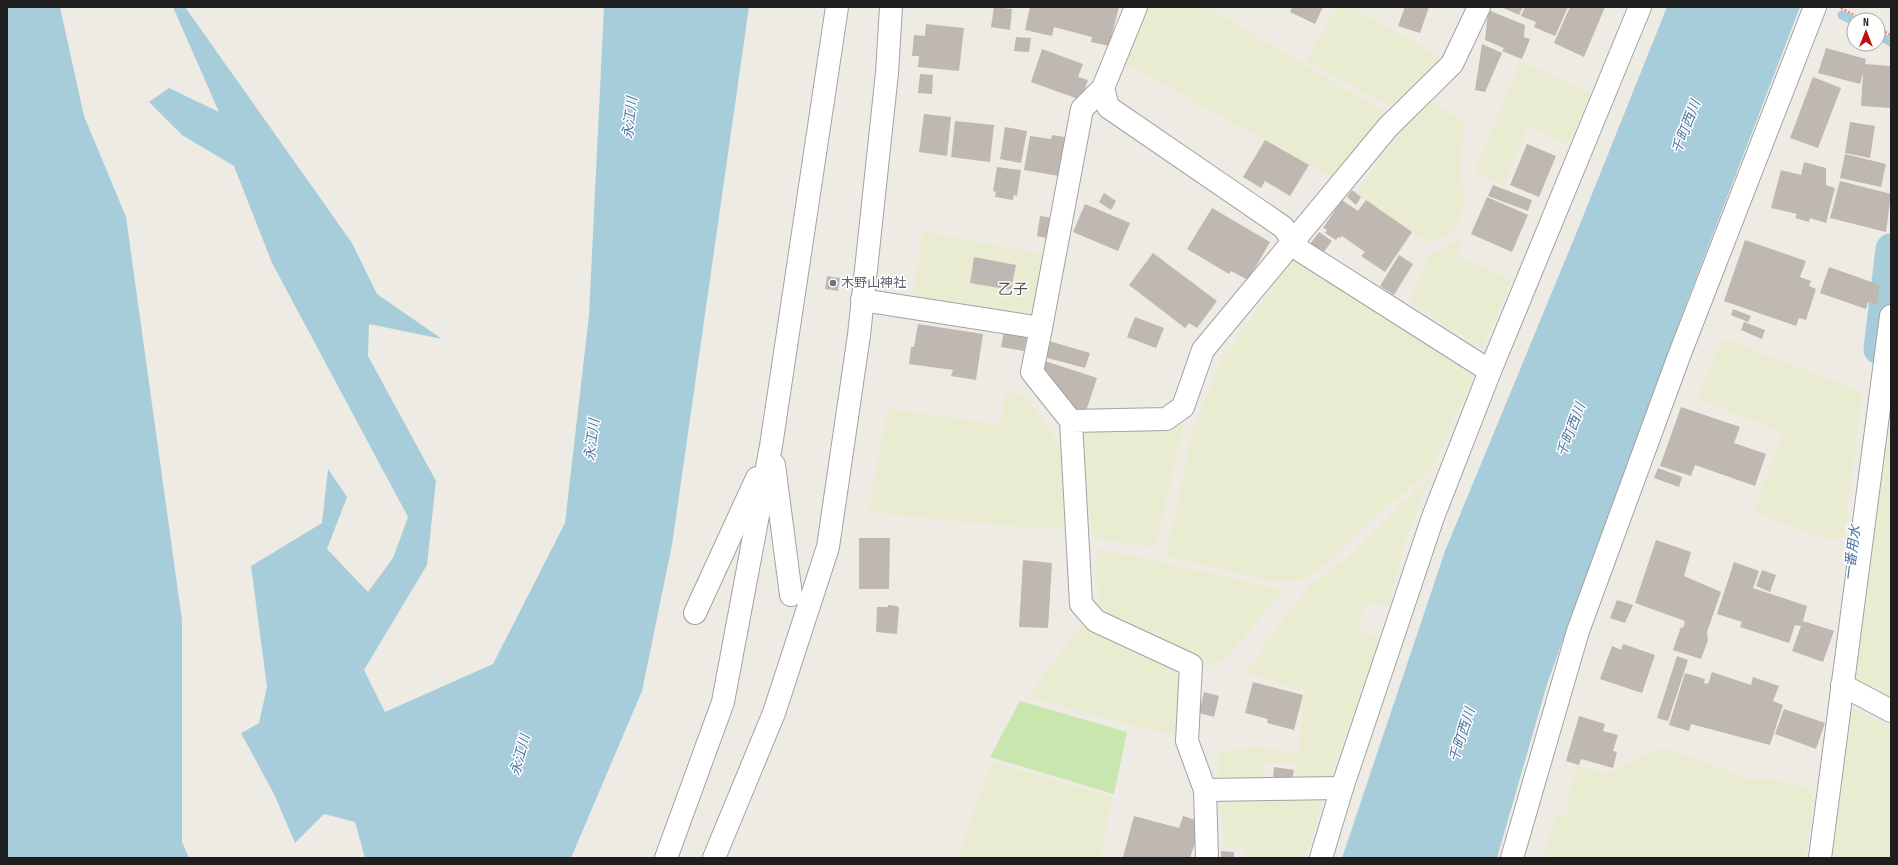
<svg xmlns="http://www.w3.org/2000/svg" width="1898" height="865" viewBox="0 0 1898 865" font-family="'Sofia Sans Condensed','Noto Sans JP',sans-serif">
	<rect width="100%" height="100%" fill="#eeebe5"/>
	<g fill="#eaecd1">
		<polygon points="1146,7 1208,7 1388,114 1336,179 1124,63"/>
		<polygon points="1337,7 1351,7 1444,59 1389,106 1306,61"/>
		<polygon points="1520,61 1591,93 1568,145 1528,126 1503,187 1475,171"/>
		<polygon points="1426,99 1465,122 1460,171 1465,203 1457,227 1443,237 1429,243 1354,194"/>
		<polygon points="923,232 1049,255 1035,320 912,299"/>
		<polygon points="1463,237 1457,256 1512,280 1482,348 1409,303 1430,255"/>
		<polygon points="1294,256 1474,376 1433,466 1309,578 1288,582 1275,582 1166,556 1192,432 1222,360"/>
		<polygon points="1723,338 1862,392 1844,537 1827,540 1754,512 1782,432 1697,399"/>
		<polygon points="1006,390 1025,395 1062,448 1064,530 974,523 868,512 888,409 1000,425"/>
		<polygon points="1175,423 1184,425 1155,548 1092,538 1081,432"/>
		<polygon points="1886,425 1891,427 1891,706 1851,685"/>
		<polygon points="1433,472 1408,533 1388,607 1367,602 1359,629 1381,638 1330,778 1298,779 1297,763 1263,763 1262,779 1218,779 1218,754 1253,746 1298,753 1304,691 1245,672 1309,586 1345,559"/>
		<polygon points="1097,548 1285,590 1226,657 1210,666 1109,619 1098,604"/>
		<polygon points="1082,625 1179,668 1182,736 1127,725 1027,697"/>
		<polygon points="1848,708 1861,712 1891,728 1891,858 1828,858"/>
		<polygon points="1663,747 1750,779 1782,780 1814,791 1805,858 1544,858 1556,814 1565,815 1576,765 1605,774"/>
		<polygon points="992,762 1113,797 1100,858 960,858 960,851"/>
		<polygon points="1218,796 1324,797 1305,858 1244,858 1245,848 1223,846 1223,828"/>
	</g>
	<polygon fill="#c8e6ad" points="1020,701 1127,732 1114,794 990,757"/>
	<g fill="#a7cdda">
		<polygon points="7,7 60,7 84,116 126,217 182,620 182,842 189,858 7,858"/>
		<polygon points="173,7 185,7 352,243 377,294 442,339 369,324 368,356 436,481 427,565 364,670 385,712 493,664 565,523 589,315 604,7 749,7 672,545 642,691 571,858 365,858 355,822 324,814 295,843 274,794 241,733 259,723 267,687 251,566 322,523 328,469 347,497 327,549 368,592 393,558 408,517 272,263 234,166 182,135 149,102 169,88 219,112"/>
		<polygon points="1667,7 1800,7 1677,328 1548,681 1497,858 1342,858 1445,551 1578,229"/>
	</g>
	<g fill="none" stroke-linecap="round" stroke-linejoin="round">
		<g stroke="#a7cdda" stroke-width="9">
			<polyline points="1842,15 1854,21"/>
			<polyline points="1878,35 1891,42"/>
		</g>
		<polyline stroke="#a7cdda" stroke-width="31" points="1879,349 1891,249"/>
	</g>
	<g fill="#bfb7b1">
		<polygon points="994,7 1012,9 1010,30 991,27"/>
		<polygon points="1030,7 1119,7 1109,46 1091,42 1092,37 1054,27 1052,36 1025,30"/>
		<polygon points="1292,7 1323,7 1315,24 1290,12"/>
		<polygon points="1405,7 1429,7 1420,33 1398,26"/>
		<polygon points="1501,7 1523,7 1519,15"/>
		<polygon points="1525,7 1568,7 1555,36 1534,27 1536,22 1521,16"/>
		<polygon points="1570,7 1605,7 1584,57 1554,43"/>
		<polygon points="1488,10 1525,25 1524,37 1530,39 1522,59 1502,51 1504,48 1485,40"/>
		<polygon points="926,24 964,28 959,71 918,67 919,56 912,56 914,35 925,36"/>
		<polygon points="1016,37 1031,38 1029,52 1014,51"/>
		<polygon points="1482,44 1502,53 1485,92 1475,90"/>
		<polygon points="1826,48 1866,59 1865,64 1891,66 1891,108 1861,106 1863,73 1860,84 1818,73"/>
		<polygon points="1042,49 1083,64 1078,77 1088,80 1081,100 1031,82"/>
		<polygon points="920,74 933,75 932,94 918,93"/>
		<polygon points="1813,77 1841,88 1818,148 1790,138"/>
		<polygon points="924,114 951,117 947,156 919,152"/>
		<polygon points="955,121 994,125 990,162 951,157"/>
		<polygon points="1850,122 1875,126 1870,158 1845,153"/>
		<polygon points="1005,127 1027,131 1021,163 1000,159"/>
		<polygon points="1052,135 1065,137 1059,176 1024,170 1030,136 1051,139"/>
		<polygon points="1265,140 1309,165 1290,196 1265,181 1261,188 1243,177"/>
		<polygon points="1527,144 1556,156 1539,197 1510,185"/>
		<polygon points="1845,154 1886,164 1881,187 1840,178"/>
		<polygon points="1804,162 1826,168 1826,185 1835,188 1826,223 1810,218 1809,222 1795,218 1797,214 1771,208 1781,170 1801,175"/>
		<polygon points="997,167 1021,170 1017,196 1014,195 1013,200 995,197 996,192 993,191"/>
		<polygon points="1840,181 1891,194 1886,232 1830,218"/>
		<polygon points="1493,185 1532,200 1528,211 1488,196"/>
		<polygon points="1352,190 1361,197 1356,205 1347,197"/>
		<polygon points="1104,193 1116,201 1111,210 1099,202"/>
		<polygon points="1487,197 1528,215 1512,252 1471,234"/>
		<polygon points="1342,200 1358,211 1366,200 1412,232 1385,272 1361,256 1365,252 1342,236 1340,238 1338,237 1336,240 1325,233 1327,230 1323,228"/>
		<polygon points="1085,204 1130,223 1118,251 1073,232"/>
		<polygon points="1212,208 1270,242 1248,280 1231,271 1229,274 1187,249"/>
		<polygon points="1040,216 1053,218 1050,239 1037,236"/>
		<polygon points="1319,232 1332,241 1323,253 1310,244"/>
		<polygon points="1745,240 1806,261 1800,277 1811,281 1809,286 1816,289 1806,320 1799,318 1796,326 1724,301"/>
		<polygon points="1153,253 1217,301 1197,328 1189,323 1185,328 1129,285"/>
		<polygon points="1399,255 1413,264 1394,295 1380,286"/>
		<polygon points="974,257 1016,265 1011,290 970,283"/>
		<polygon points="1829,267 1880,285 1877,305 1868,302 1866,309 1820,293"/>
		<polygon points="827,276 840,278 838,291 825,289"/>
		<polygon points="1733,309 1751,316 1748,322 1731,315"/>
		<polygon points="1135,317 1164,328 1156,348 1127,337"/>
		<polygon points="1744,322 1765,330 1762,339 1741,330"/>
		<polygon points="918,324 983,334 976,380 951,376 953,370 909,364 911,347 914,347"/>
		<polygon points="1004,331 1027,335 1024,351 1001,347"/>
		<polygon points="1049,341 1090,353 1085,368 1044,357"/>
		<polygon points="1042,360 1097,378 1085,414 1073,410 1042,368"/>
		<polygon points="1681,407 1740,427 1734,443 1766,454 1755,486 1695,465 1691,476 1660,466"/>
		<polygon points="1658,468 1682,477 1679,487 1654,478"/>
		<polygon points="859,538 890,538 889,589 859,589"/>
		<polygon points="1656,540 1691,552 1684,576 1721,592 1707,632 1708,640 1701,659 1673,650 1681,627 1683,628 1685,621 1635,603"/>
		<polygon points="1023,560 1052,563 1048,628 1019,627"/>
		<polygon points="1734,562 1759,571 1753,588 1807,606 1803,621 1834,631 1823,662 1792,651 1801,626 1795,625 1789,643 1740,627 1742,622 1717,614"/>
		<polygon points="1762,570 1776,575 1770,592 1756,586"/>
		<polygon points="1617,600 1633,605 1625,623 1610,618"/>
		<polygon points="888,605 897,606 899,608 897,634 876,632 877,607 888,607"/>
		<polygon points="1623,644 1655,655 1642,693 1600,679 1612,646 1621,650"/>
		<polygon points="1677,656 1688,660 1668,721 1657,718"/>
		<polygon points="1712,672 1751,685 1753,677 1779,686 1773,701 1783,705 1770,745 1691,724 1689,731 1669,725 1685,673 1705,679 1704,683 1708,684"/>
		<polygon points="1253,682 1303,695 1294,730 1267,723 1268,719 1245,713"/>
		<polygon points="1204,692 1219,696 1214,717 1199,713"/>
		<polygon points="1784,709 1825,723 1816,749 1775,734"/>
		<polygon points="1579,716 1605,724 1603,731 1618,735 1613,751 1617,752 1613,768 1581,759 1579,765 1566,761"/>
		<polygon points="1274,767 1294,770 1292,781 1273,778"/>
		<polygon points="1134,816 1179,828 1183,816 1202,822 1190,858 1128,858 1123,857"/>
		<polygon points="1221,851 1234,852 1234,858 1221,858"/>
	</g>
	<g fill="none" stroke-linecap="round" stroke-linejoin="round">
		<g stroke="#a2a2a2" stroke-width="24">
			<g id="minor">
				<polyline points="1103,88 1108,107 1283,227 1301,251 1490,371"/>
				<polyline points="862,300 1041,328 1032,372 1071,421"/>
				<polyline points="1041,328 1082,109 1103,88 1136,7"/>
				<polyline points="774,465 791,595"/>
				<polyline points="695,613 757,478"/>
				<polyline points="1842,685 1891,711"/>
				<polyline points="1342,788 1205,790 1187,741 1191,665 1096,621 1081,604 1071,421 1166,419 1183,407 1203,350 1388,127 1452,64 1479,7"/>
				<polyline points="1205,790 1207,858"/>
				<polyline points="666,858 723,702 771,446 837,7"/>
				<polyline points="714,858 774,713 828,547 859,335 887,73 891,7"/>
				<polyline points="1321,858 1342,788 1433,517 1490,371 1640,7"/>
				<polyline points="1512,858 1578,631 1679,356 1815,7"/>
				<polyline points="1820,858 1891,316"/>
			</g>
		</g>
		<g stroke="#f28272" stroke-width="2.5" stroke-dasharray="2 2" stroke-linecap="butt">
			<polyline points="1841,8 1863,20"/>
			<polyline points="1878,28 1891,35"/>
		</g>
		<use href="#minor" stroke="#fff" stroke-width="22"/>
	</g>
	<circle fill="#6b7280" stroke="#fff" stroke-width="1.5" cx="833" cy="283" r="4"/>
	<g text-anchor="middle" dominant-baseline="central" stroke-width="3" stroke-linejoin="round" paint-order="stroke">
		<g font-size="13" fill="#5b616d" stroke="#fff" text-anchor="start">
			<text x="841" y="283">木野山神社</text>
		</g>
		<g font-size="14" font-style="italic" fill="#4d75a0" stroke="#fff">
			<text transform="translate(630 118) rotate(-83)">永江川</text>
			<text transform="translate(1686 127) rotate(-69)">千町西川</text>
			<text transform="translate(1571 430) rotate(-69)">千町西川</text>
			<text transform="translate(592 440) rotate(-83)">永江川</text>
			<text transform="translate(1852 553) rotate(-83)">一番用水</text>
			<text transform="translate(1462 735) rotate(-72)">千町西川</text>
			<text transform="translate(520 755) rotate(-75)">永江川</text>
		</g>
		<g font-size="15" fill="#515151" stroke="#fff">
			<text x="1013" y="289">乙子</text>
		</g>
	</g>
	<rect width="1898" height="865" fill="none" stroke="#1e1e1e" stroke-width="16"/>
	<g transform="translate(1866 32)"><circle r="19" fill="#ffffff" stroke="#a5a5a5"/>
	<path d="M0-3L7 15L0 10L-7 15Z" fill="#c00f0b"/>
	<text y="-6" font-size="11" font-weight="bold" text-anchor="middle" fill="#1e1e1e">N</text>
	</g>
</svg>
